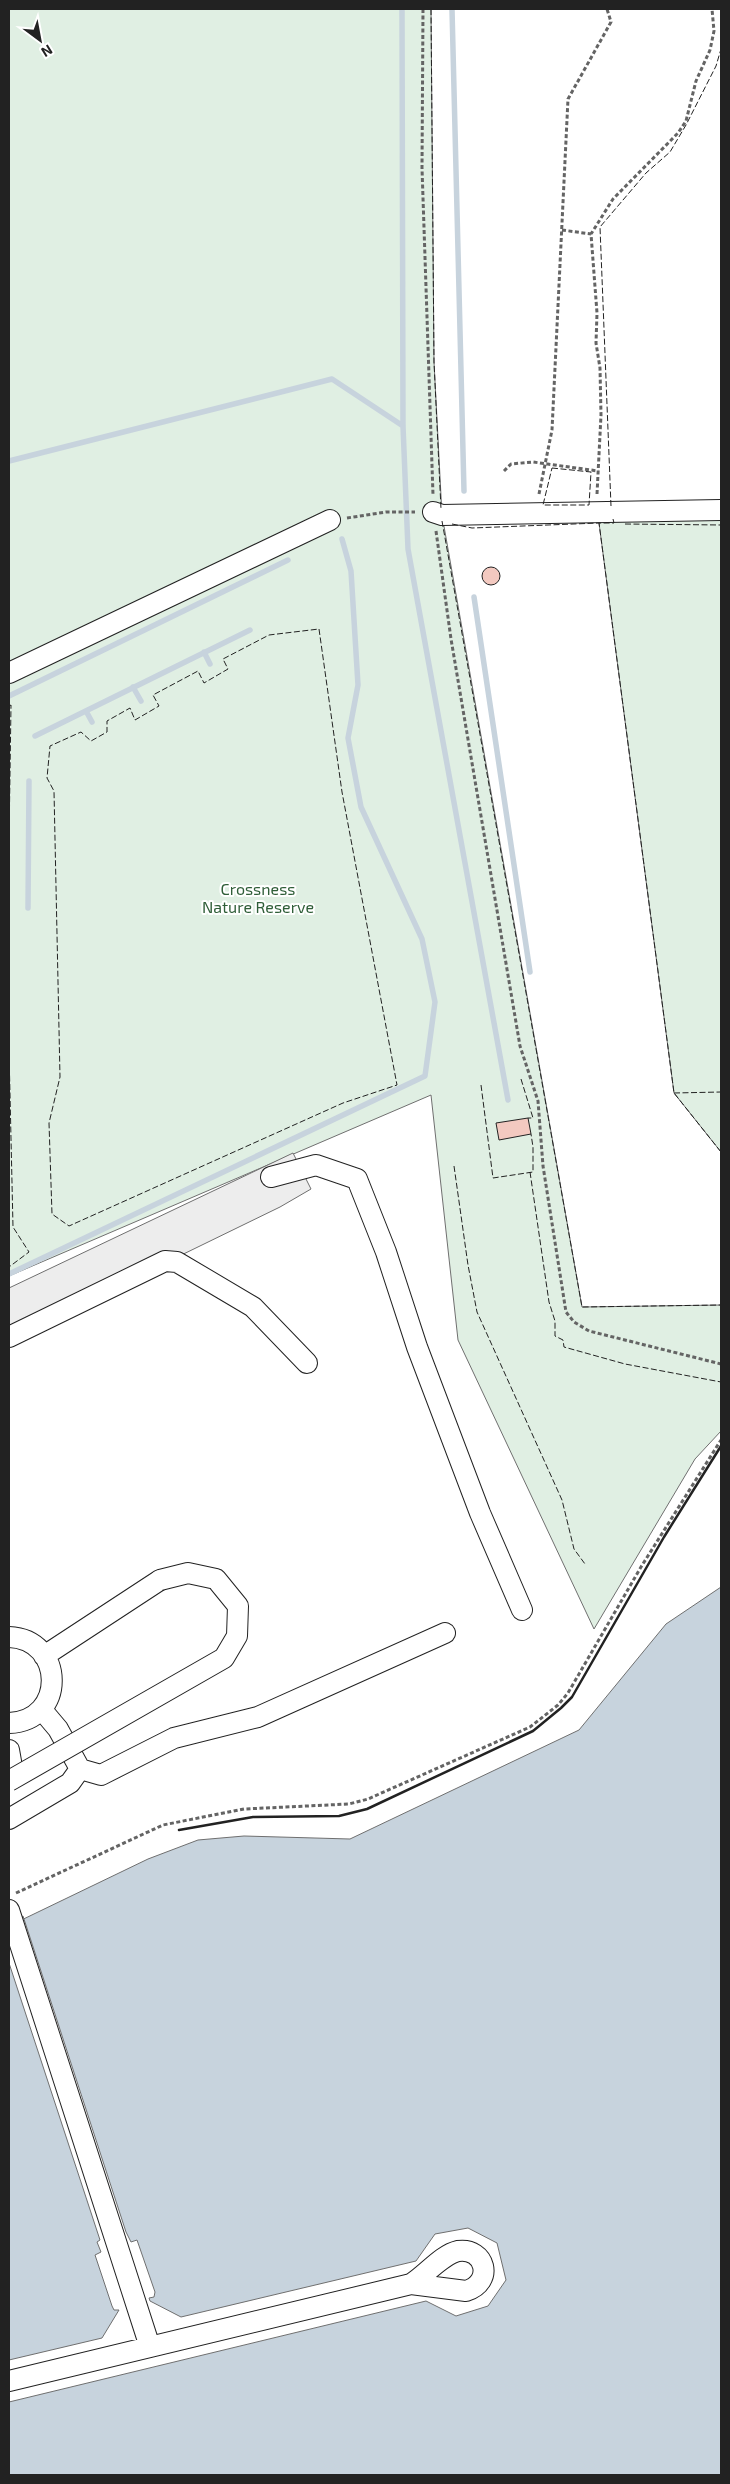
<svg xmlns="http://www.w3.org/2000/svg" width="730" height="2484" viewBox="0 0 730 2484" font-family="'Exo 2',sans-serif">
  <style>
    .green { fill: #e0efe3; stroke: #6f6f6f }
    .parking { fill: #ededed; stroke: #6f6f6f }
    .water { fill: #c7d3dd; stroke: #6f6f6f }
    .pier { fill: #fff; stroke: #6f6f6f }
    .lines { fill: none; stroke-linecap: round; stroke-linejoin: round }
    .stream { stroke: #c7d3dd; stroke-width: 5.5 }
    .building { fill: #f3c9c0; stroke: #222 }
    .minor-casing { stroke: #222; stroke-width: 22 }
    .path { stroke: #646464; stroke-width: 3; stroke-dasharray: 4 2.5; stroke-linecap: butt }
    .minor { stroke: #fff; stroke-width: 20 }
    .minor-bridge-casing { stroke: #222; stroke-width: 22; stroke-linecap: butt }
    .minor-bridge { stroke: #fff; stroke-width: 20 }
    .fence { stroke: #222; stroke-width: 1; stroke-dasharray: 6 2.5; stroke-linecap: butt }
    .wall { stroke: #222; stroke-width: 2.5 }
    .labels { text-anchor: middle; stroke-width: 4; stroke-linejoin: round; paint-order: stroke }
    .park-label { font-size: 16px; fill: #2f5e38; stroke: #fff }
  </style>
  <rect width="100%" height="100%" fill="#fff"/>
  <path class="green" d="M9,9h422l3,353 8,153 140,792 139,-2v126l-26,28 -101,170 -136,-289 -27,-245 -422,181z
    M721,514v638l-47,-59 -75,-570 5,-6z"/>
  <path class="parking" d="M293,1153l18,36 -31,18 -271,132v-51z"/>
  <path class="water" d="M721,1587v888h-712v-549l139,-67 50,-19 46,-4 106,3 229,-109 87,-106z"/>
  <path class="pier" d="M23,1916l103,316 5,10 6,-2 18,52 -1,5 -5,1 1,3 31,16 235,-56 19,-27 33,-6 29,15 9,37 -18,26 -32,10 -30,-15 -417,101v-42l93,-22 17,-28h-5l-2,-4 -17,-51 6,-3 -4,-10 3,-2 -91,-277v-40z"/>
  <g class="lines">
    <path class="stream" d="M402,9l1,417 5,123 100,551
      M452,9l12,482
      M9,461l323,-82 71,47
      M474,597l56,375
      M204,652l6,12
      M133,687l8,14
      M9,696l279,-136
      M86,711l6,11
      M35,736l215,-106
      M28,908l1,-127
      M9,1274l416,-198 10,-74 -13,-63 -61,-132 -13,-69 10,-53 -7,-114 -9,-32"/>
  </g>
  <path class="building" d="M482 576a9 9 0 1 1 18 0a9 9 0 1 1-18 0Z
    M528,1118l3,16 -32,6 -3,-17z"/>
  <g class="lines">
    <defs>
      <path id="minor" d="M433,512l9,3 279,-5
        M9,673l321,-153
        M271,1177l45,-12 41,14 29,73 31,95 63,166 42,97
        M9,1337l156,-76 12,1 76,45 54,56
        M9,1637c56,2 58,84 0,86
        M44,1656l116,-76
        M42,1710l16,19 22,40 21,6 73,-37 84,-21 187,-84
        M9,1750l3,17 -3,2
        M9,1819l61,-36 10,-14
        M9,1910l141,437
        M9,2381l402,-97c15,-9 30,-29 47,-33 27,-4 37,31 8,40l-55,-7"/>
    </defs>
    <use href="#minor" class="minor-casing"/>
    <path class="path" d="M423,9l-1,159 11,327
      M562,230l29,4
      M504,471l7,-7 22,-2 65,9
      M539,494l13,-64 16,-331 43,-77 -4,-13
      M597,494l4,-79 -1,-47 -4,-25 1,-30 -6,-79 22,-35 65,-66 8,-12 10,-40 14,-31 4,-19 -2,-22
      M347,518l39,-6h29
      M436,531l15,108 69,407 18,55 5,65 23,146 8,10 15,9 132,33
      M16,1893l147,-68 81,-16 105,-5 19,-5 162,-72 28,-22 10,-12 73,-126 80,-127"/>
    <use href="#minor" class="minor"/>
    <defs>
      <path id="minor-bridge" d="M9,1781l215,-123 13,-22 1,-30 -22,-27 -28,-6 -28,7"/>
    </defs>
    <use href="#minor-bridge" class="minor-bridge-casing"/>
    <use href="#minor-bridge" class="minor-bridge"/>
    <path class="fence" d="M431,9l3,353 7,147
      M552,468l39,4 -2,33h-46z
      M611,506l-11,-279 46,-54 24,-21 16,-27 30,-59 5,-17
      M613,519l1,4h-15l75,570 47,59
      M442,521l140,786 139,-2
      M452,524l20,4 127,-5
      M625,524l96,1
      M319,629l23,163 55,293 -54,18 -274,123 -17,-12 -3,-91 11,-46 -6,-286 -7,-13 3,-32 31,-14 10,9 16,-9v-11l23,-13 5,12 24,-14 -6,-11 45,-24 6,12 24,-14 -5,-10 46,-24z
      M9,706l2,-1 -2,136
      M9,1050l4,177 16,25 -20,15
      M521,1079l12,39h-5
      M481,1085l12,93 40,-6v-25l-2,-13
      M674,1093l47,-1
      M454,1166l14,99 9,47 85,188 12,49 11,15
      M530,1172l19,130 6,19v15l8,4 1,7 61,17 96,18"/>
    <path class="wall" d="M179,1830l74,-13 86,-1 28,-7 166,-78 28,-23 11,-11 92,-160 57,-91"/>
  </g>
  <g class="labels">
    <g class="park-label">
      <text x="258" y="895">Crossness<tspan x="258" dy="18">Nature Reserve</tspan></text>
    </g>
  </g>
  <rect width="730" height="2484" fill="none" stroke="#222222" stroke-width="20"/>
  <g transform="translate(40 40) rotate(148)" stroke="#ffffff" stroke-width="4" paint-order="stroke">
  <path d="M0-4L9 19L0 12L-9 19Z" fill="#222222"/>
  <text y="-8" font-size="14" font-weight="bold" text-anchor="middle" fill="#222222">N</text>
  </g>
</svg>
